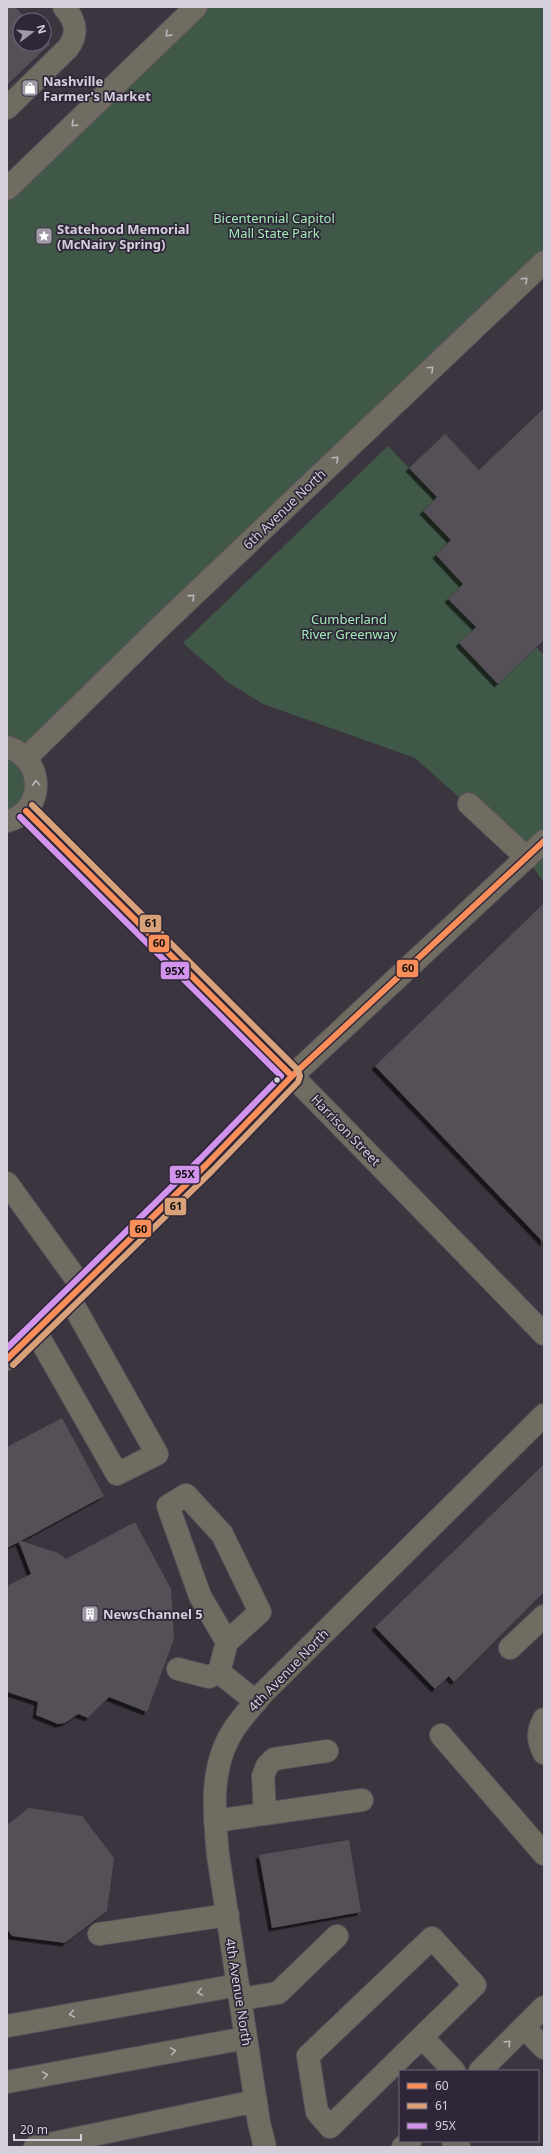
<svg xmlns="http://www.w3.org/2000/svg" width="551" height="2154" viewBox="0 0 551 2154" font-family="'Noto Sans',sans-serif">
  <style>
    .green { fill: #405847 }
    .building { fill: #545058; filter: url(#shadow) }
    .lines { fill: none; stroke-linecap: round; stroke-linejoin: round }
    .minor-casing { stroke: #56525a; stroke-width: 24 }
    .minor { stroke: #716c61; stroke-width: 22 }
    .bus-1-casing { stroke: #2f2739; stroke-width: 9 }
    .bus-2-casing { stroke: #2f2739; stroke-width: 9 }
    .bus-3-casing { stroke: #2f2739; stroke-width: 9 }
    .bus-1 { stroke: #fa8e5a; stroke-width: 6 }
    .bus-2 { stroke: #d9a179; stroke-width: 6 }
    .bus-3 { stroke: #d193ec; stroke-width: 6 }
    .oneway { stroke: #bbb6bc }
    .bus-dot { fill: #d4cfdb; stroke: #2f2739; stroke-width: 1.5 }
    .labels { text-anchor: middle; stroke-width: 3.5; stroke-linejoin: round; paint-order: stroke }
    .poi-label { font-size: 13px; font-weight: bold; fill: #d4cfdb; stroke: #2f2739; text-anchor: start }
    .park-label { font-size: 13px; fill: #a1ebb4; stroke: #2f2739 }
    .street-label { font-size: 13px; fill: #d4cfdb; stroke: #2f2739 }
    .line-badge { stroke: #2f2739; stroke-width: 1.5 }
    .pale-badge-label { font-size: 11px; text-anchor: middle; font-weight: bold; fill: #111 }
  </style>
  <defs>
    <filter id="shadow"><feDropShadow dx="-3.5" dy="3.5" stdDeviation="0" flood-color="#0009"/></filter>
  </defs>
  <rect width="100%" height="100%" fill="#3a353f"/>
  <path class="green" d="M196,7h348v255l-518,496 10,20 -29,43v-632z
    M388,446l49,51 -14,14 28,29 -15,15 27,29 -15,15 27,28 -15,16 76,4 8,8v228l-17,-25 -112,-100 -152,-54 -34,-21 -46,-40z"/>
  <path class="building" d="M7,7h8l12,13h-7v24h24v-7l6,7 -43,41z
    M544,408v232l-46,44 -39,-41 17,-16 -28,-28 15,-15 -27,-29 15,-15 -28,-29 14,-14 -28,-29 36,-34 34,36z
    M544,903v340l-169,-177z
    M62,1418l42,78 -83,45 37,12 8,6 69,-37 36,67 3,50 -27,73 -38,-15 -21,21 -10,-4 -13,9 -7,1 -22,-9 2,-13 -31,-10v-106l24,-12 -12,-32 -12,6v-101z
    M544,1464v128l-90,90 -5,-6 -14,13 -60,-62z
    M29,1808l53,8 32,42 -7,53 -42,32 -53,-7 -5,-7v-104z
    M349,1840l12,72 -89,16 -13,-73z"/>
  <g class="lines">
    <defs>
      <path id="minor" d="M7,108l61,-60c11,-15 8,-27 -4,-41
        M7,189l189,-182
        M7,747c38,11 39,65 0,74
        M26,758l137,-134 381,-362
        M469,804l58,54
        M26,811l287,286 231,237
        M7,1183l75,104
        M36,1332l81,142 40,-20 -87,-155
        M7,1359l199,-194 86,-89 252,-235
        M227,1642l-27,-46 -32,-90 18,-11 36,39 38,78 -33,30 -8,30 37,30
        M510,1648l34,-32
        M178,1669l31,8 10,-5
        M544,1719c-7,13 -6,22 0,34
        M441,1735l103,119
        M265,1813l-2,-37 4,-10 7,-7 53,-8
        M215,1821l147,-21
        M99,1934l129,-19
        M432,1938l43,47 -145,142 -13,-15 -9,-56z
        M241,1999l37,-6 59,-57
        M7,2026l231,-41
        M524,2027l20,21
        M422,2037l32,34
        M480,2071l64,-64
        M7,2082l239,-44
        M453,2141l6,6
        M35,2147l221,-46
        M265,2147l-6,-24 -41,-268c-4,-43 -9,-88 16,-126 8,-12 19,-24 29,-36l281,-278
        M403,2147l7,-6"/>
    </defs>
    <use href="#minor" class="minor-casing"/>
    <use href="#minor" class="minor"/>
    <defs>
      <path id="bus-1" d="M26,811l266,265
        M7,1359l199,-194 86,-89 252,-235"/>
      <path id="bus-2" d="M13,1365l199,-194 86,-89 2,-6 -2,-6 -266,-265"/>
      <path id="bus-3" d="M7,1348l193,-189 81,-83 -261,-259"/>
    </defs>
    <use href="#bus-1" class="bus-1-casing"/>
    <use href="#bus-2" class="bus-2-casing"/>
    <use href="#bus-3" class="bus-3-casing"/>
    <use href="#bus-1" class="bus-1"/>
    <use href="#bus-2" class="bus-2"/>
    <use href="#bus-3" class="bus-3"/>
  </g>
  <defs><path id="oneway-chevron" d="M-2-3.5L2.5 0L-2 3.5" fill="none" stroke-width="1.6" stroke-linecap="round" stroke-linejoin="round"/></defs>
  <g class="oneway">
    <use href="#oneway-chevron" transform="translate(168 34) rotate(136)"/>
    <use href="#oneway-chevron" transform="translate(74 124) rotate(136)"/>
    <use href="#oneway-chevron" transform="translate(525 280) rotate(-43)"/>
    <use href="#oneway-chevron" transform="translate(431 369) rotate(-43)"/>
    <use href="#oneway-chevron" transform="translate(336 459) rotate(-43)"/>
    <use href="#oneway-chevron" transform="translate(192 597) rotate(-44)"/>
    <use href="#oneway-chevron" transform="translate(36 783) rotate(-94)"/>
    <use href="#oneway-chevron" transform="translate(200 1992) rotate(170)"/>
    <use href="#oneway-chevron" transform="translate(72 2014) rotate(170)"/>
    <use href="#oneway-chevron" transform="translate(508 2043) rotate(-46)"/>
    <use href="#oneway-chevron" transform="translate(173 2051) rotate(-10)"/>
    <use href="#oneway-chevron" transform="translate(45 2075) rotate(-10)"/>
  </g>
  <defs>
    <symbol id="shop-square" viewBox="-11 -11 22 22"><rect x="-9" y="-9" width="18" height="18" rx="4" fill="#9e99a4" stroke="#2f2739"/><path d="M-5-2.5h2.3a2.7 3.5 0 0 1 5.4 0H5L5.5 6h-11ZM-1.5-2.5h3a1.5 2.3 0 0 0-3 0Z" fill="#fff"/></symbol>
    <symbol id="sight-square" viewBox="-11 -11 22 22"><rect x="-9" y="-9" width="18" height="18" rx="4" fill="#9e99a4" stroke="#2f2739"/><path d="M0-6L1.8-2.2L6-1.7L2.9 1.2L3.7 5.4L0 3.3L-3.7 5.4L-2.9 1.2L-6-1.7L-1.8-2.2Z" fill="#fff"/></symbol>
    <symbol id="building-square" viewBox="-11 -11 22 22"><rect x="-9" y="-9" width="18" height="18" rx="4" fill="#9e99a4" stroke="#2f2739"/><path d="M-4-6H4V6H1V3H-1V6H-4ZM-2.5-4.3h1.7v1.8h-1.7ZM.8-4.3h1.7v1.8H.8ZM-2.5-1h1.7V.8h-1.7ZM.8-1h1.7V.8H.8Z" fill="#fff"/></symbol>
  </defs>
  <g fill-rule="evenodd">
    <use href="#shop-square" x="20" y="78" width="20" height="20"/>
    <use href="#sight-square" x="34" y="226" width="20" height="20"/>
    <use href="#building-square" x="80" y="1604" width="20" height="20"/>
  </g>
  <circle class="bus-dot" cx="277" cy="1080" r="3.5"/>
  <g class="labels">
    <g class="poi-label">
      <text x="43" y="86">Nashville<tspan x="43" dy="15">Farmer's Market</tspan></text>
      <text x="57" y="234">Statehood Memorial<tspan x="57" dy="15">(McNairy Spring)</tspan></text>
      <text x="103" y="1619">NewsChannel 5</text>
    </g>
    <g class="park-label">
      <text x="274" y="223">Bicentennial Capitol<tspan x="274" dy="15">Mall State Park</tspan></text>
      <text x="349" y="624">Cumberland<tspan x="349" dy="15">River Greenway</tspan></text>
    </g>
    <g class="street-label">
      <text transform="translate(284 509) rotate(-44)" y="5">6th Avenue North</text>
      <text transform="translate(346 1130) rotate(46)" y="5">Harrison Street</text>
      <text transform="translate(288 1670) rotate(-46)" y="5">4th Avenue North</text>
      <text transform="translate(239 1992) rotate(81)" y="5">4th Avenue North</text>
    </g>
  </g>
  <g class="line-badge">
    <rect x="139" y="914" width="23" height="19" rx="4" fill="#d9a179"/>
    <rect x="148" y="934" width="22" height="19" rx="4" fill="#fa8e5a"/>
    <rect x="396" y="959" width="23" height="19" rx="4" fill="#fa8e5a"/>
    <rect x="160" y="961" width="30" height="19" rx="4" fill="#d193ec"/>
    <rect x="169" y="1165" width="31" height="19" rx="4" fill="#d193ec"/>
    <rect x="164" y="1197" width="23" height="19" rx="4" fill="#d9a179"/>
    <rect x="129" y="1219" width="23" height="19" rx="4" fill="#fa8e5a"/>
  </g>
  <g class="pale-badge-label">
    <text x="151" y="927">61</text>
    <text x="159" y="947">60</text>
    <text x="408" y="972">60</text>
    <text x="175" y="975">95X</text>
    <text x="185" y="1178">95X</text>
    <text x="176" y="1210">61</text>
    <text x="141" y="1233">60</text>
  </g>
  <rect width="551" height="2154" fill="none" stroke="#d4cfdb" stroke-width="16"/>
  <rect x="399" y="2070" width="140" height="72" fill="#2f2739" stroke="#716a7a"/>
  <rect x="407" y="2083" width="20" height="6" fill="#fa8e5a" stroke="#716a7a"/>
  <text x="435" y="2090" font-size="12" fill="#d4cfdb">60</text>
  <rect x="407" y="2103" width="20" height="6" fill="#d9a179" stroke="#716a7a"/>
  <text x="435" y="2110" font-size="12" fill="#d4cfdb">61</text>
  <rect x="407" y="2123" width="20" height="6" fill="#d193ec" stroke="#716a7a"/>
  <text x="435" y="2130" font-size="12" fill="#d4cfdb">95X</text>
  <g transform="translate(32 32) rotate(74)"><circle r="19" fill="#2f2739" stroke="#716a7a"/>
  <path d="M0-3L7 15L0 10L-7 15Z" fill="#9e99a4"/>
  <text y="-6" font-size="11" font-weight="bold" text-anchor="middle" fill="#d4cfdb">N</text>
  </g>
  <path d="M14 2134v6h67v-6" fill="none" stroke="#d4cfdb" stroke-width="2"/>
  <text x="20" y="2134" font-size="12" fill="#d4cfdb" stroke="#2f2739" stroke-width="3" paint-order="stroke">20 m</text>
</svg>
